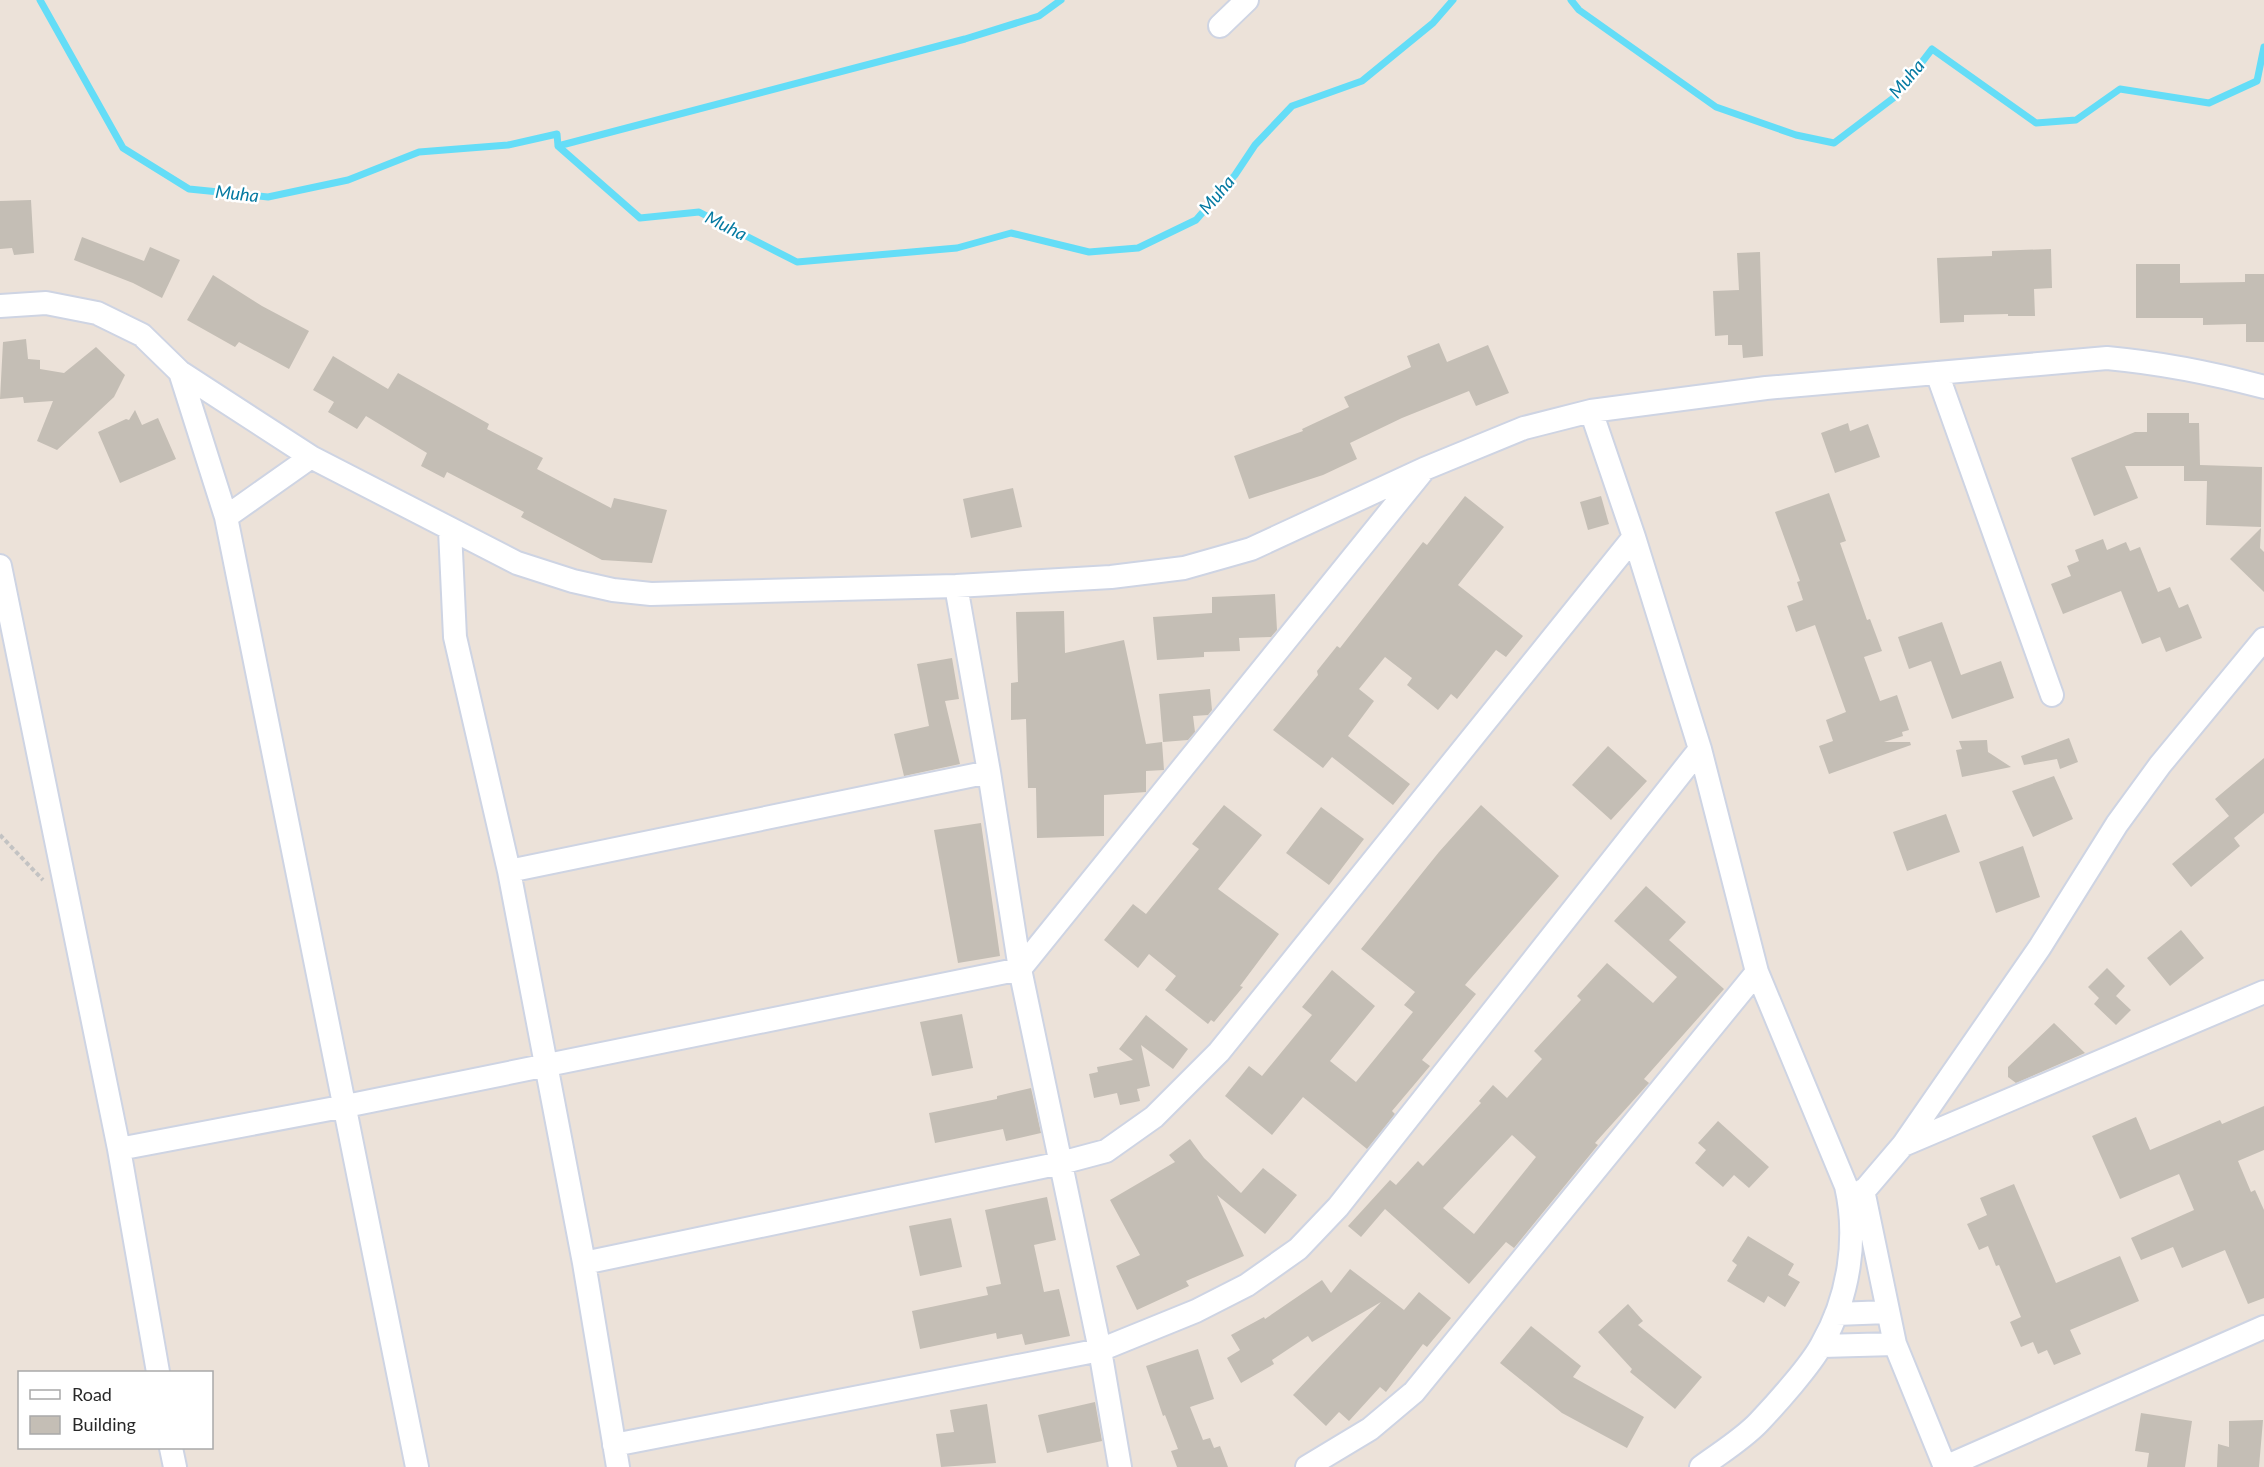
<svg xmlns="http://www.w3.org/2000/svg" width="2264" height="1467" viewBox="0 0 2264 1467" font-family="Lato,sans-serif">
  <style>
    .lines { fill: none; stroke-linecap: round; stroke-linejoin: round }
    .stream { stroke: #64ddf7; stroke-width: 7 }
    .building { fill: #c4beb5; fill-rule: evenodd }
    .minor-casing { stroke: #ced4e3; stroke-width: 26 }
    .path { stroke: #c3c3c3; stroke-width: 4; stroke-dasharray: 4.5 3; stroke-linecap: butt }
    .minor { stroke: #fff; stroke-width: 22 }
    .labels { text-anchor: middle; stroke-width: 5; stroke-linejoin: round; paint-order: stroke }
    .water-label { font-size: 18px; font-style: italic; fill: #0479a1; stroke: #fff }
  </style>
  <rect width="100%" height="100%" fill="#ece2d9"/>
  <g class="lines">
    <path class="stream" d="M40,0l83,148 66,41 79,8 80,-17 71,-28 89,-7 49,-11 1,12 82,72 59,-6 98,50 160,-14 54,-15 78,19 49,-4 58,-28 39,-45 20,-30 37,-39 70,-25 71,-58 20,-23
      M1571,0l8,10 137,97 80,28 38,8 62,-47 36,-47 104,74 40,-3 44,-31 89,14 48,-22 7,-34
      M558,146l407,-107 74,-23 22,-16"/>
  </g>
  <path class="building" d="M31,200l3,53 -20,2 -2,-7 -12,1v-48z
    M82,237l62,24 6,-14 30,13 -18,38 -29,-15 -59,-23z
    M2051,249l1,39 -18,1 1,27h-27v-2l-44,1v7l-24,1 -3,-65 55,-2v-5z
    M1760,252l3,104 -20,2 -1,-13h-14v-10l-13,1 -2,-45 26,-1 -2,-37z
    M2136,264h44v19l65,-1v-8h19v68h-18v-18l-43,1v-7h-67z
    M213,275l49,31 47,25 -20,38 -50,-27 -4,5 -48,-27z
    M26,339l2,20 12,1v9l24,4 32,-26 29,28 -11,22 -57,53 -20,-9 16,-40 -29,2 -1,-6 -23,2 3,-57z
    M1439,343l8,19 41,-17 21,48 -33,13 -7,-15 -67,27 -52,25 7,16 -34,16 -74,24 -15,-43 69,-25 -1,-2 47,-22 -5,-10 67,-30 -4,-11z
    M333,356l55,33 10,-16 91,51 -2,5 56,29 -6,11 74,39 3,-10 53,12 -15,53 -50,-3 -81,-43 3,-5 -77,-40 -3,6 -23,-12 6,-13 -61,-37 -9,13 -29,-17 6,-10 -21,-12z
    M135,410l7,15 16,-7 18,41 -56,24 -22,-51 28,-13 3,1z
    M2147,413h42v10h10l1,42 62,2 -1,60 -55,-2 1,-44h-23v-15h-59l13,32 -44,18 -23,-58 64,-26h12z
    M1848,423l2,8 18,-7 12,33 -45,16 -14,-40z
    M1013,488l9,39 -51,11 -8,-39z
    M1829,493l17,48 -6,2 27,77 3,-1 12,32 -18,6 16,44 17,-6 12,35 -7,2 1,4 -19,6h26l1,3 -82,29 -10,-28 14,-5 -7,-21 20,-8 -31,-87 -19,7 -9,-26 16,-6 -6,-18 3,-1 -25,-69z
    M1465,496l39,31 -46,58 65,51 -17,21 -10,-7 -39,49 -6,-5 -13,16 -31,-25 5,-7 -27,-21 -26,32 15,12 -26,35 62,48 -17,21 -61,-48 -9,11 -50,-38 45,-55 -1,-4 20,-25 3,2 83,-106 4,3z
    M1601,496l8,28 -21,6 -8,-28z
    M2261,528l-1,20 4,4v40l-34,-33z
    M2103,539l4,11 19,-8 4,9 10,-4 18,45 12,-5 9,21 9,-4 14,34 -36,14 -6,-15 -18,7 -21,-53 -58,23 -12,-30 20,-8 -4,-10 12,-5 -4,-11z
    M1275,594l2,36 -6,7 -32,1 1,13 -36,1v5l-47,3 -4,-43 59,-4v-16z
    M1064,611l1,42 59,-13 22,104 16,-2 2,28 -18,1v21l-42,3v41l-67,2 -1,-50h-8l-2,-69 -15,1v-37l7,-1 -2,-70z
    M1942,622l19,53 40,-14 13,37 -62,21 -21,-58 -22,8 -11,-32z
    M952,658l7,41 -14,2 15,63 -56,12 -10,-42 35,-8 -12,-62z
    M1210,689l2,21 -4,5 -15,1 2,16 -7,8 -25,2 -4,-48z
    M2069,738l9,24 -18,7 -3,-10 -33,6 -3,-9z
    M1987,740l1,12 23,15 -49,10 -6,-27 6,-1 -3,-8z
    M1608,746l39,35 -36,39 -39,-35z
    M2264,758v55l-30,25 6,8 -49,41 -19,-23 57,-48 -14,-17z
    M2054,776l19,43 -40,18 -21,-46z
    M1224,805l38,30 -44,54 61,45 -39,52 3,1 -29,35 -3,-2 -3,4 -43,-34 11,-14 -27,-22 -11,14 -34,-28 29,-36 13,10 53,-65 -7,-5z
    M1481,805l78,71 -94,109 11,9 -54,66 8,6 -38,45 3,3 -28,35 -64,-52 -31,38 -47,-39 24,-30 13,10 50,-61 -10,-8 30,-37 43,36 -45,55 26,21 57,-70 -9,-7 11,-13 -54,-43 78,-97z
    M1321,807l43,32 -35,46 -43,-32z
    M1946,814l14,38 -53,19 -14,-39z
    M981,823l19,133 -42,7 -24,-133z
    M2023,846l17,51 -44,16 -17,-51z
    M1646,886l40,36 -17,18 55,49 -80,90 5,4 -54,60 3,2 -84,103 -8,-6 -37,42 -84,-75 -24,28 -13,-11 42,-46 6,5 22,-24 5,5 58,-63 -2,-2 14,-16 14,13 35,-39 -8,-8 47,-51 -4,-4 30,-33 46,40 24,-26 -63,-56zM1512,1135l24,22 -62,77 -31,-26z
    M2181,930l23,28 -34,28 -23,-28z
    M2107,968l18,18 -9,10 15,14 -15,15 -22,-21 5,-6 -11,-11z
    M962,1014l11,54 -41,8 -12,-54z
    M1146,1015l42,34 -15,20 -32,-24 9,41 -13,3 3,12 -20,4 -3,-12 -23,5 -5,-24 9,-2 -1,-5 36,-7 -14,-11z
    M2054,1023l31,30 -69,30 -8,-6v-10z
    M1031,1088l10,45 -35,8 -3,-12 -68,14 -6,-30 68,-14v-3z
    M2264,1106v44l-26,11 13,31 4,-2 9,20v88l-16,6 -23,-54 -43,18 -9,-21 -32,13 -10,-22 63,-28 -15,-36 -59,25 -28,-63 44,-19 14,33 70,-30 2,4z
    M1718,1121l51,46 -20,21 -15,-13 -11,12 -28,-24 11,-13 -8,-7z
    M1190,1139l14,19 37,35 22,-25 34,27 -32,39 -48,-39 27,61 -58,25 3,5 -52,24 -21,-44 24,-11 -30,-55 65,-38 -6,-7z
    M2014,1184l42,99 64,-27 19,45 -69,29 11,24 -27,11 -7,-15 -9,4 -5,-12 -12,5 -11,-25 11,-5 -22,-52 -3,1 -8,-20 -9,4 -12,-26 20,-9 -7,-17z
    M1047,1197l9,43 -22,5 10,47 15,-3 11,47 -45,9 -3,-11 -25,5 -1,-6 -76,16 -8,-38 76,-16 -2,-8 15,-3 -16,-74z
    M951,1218l11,49 -42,9 -11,-50z
    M1748,1236l46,28 -6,11 12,7 -15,25 -17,-11 -4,7 -37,-22 10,-16 -5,-4z
    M1350,1269l54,41 15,-18 32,26 -24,29 -4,-3 -37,48 -6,-5 -31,34 -10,-9 -13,14 -33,-31 88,-93 -69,40 -4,-6 -36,24 2,4 -33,19 -14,-25 13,-8 -9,-15 33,-18 1,2 57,-39 9,13z
    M1628,1304l15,17 -5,4 64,52 -27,32 -45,-37 2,-3 -34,-37z
    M1531,1326l50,40 -8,11 71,40 -17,31 -65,-35 -62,-50z
    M1198,1349l16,50 -24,8 13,33 7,-2 4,10 6,-2 8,21h-51l-6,-16 7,-2 -13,-34 -2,1 -17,-50z
    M1095,1402l7,39 -55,12 -9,-38z
    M987,1404l9,59 -55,4 -5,-33 18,-2 -4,-22z
    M2141,1413l51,8 -7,46h-38l2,-14 -14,-2z
    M2263,1420l-4,47h-42l1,-23 11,3v-26z"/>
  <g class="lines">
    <defs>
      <path id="minor" d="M1220,26l27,-26
        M0,306l46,-3 51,10 45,22 38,37 46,145 191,950
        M180,372l131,85 206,106 56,18 40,9 38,4 305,-8 155,-9 73,-9 67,-19 173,-80 100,-41 67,-17 175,-23 341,-30c54,5 105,15 157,29
        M1937,373l115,322
        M1591,411l43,126 66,212 57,223 89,214c12,52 3,111 -24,158 -11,21 -46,60 -63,78 -16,17 -39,31 -58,45
        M226,517l85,-60
        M450,530l5,107 54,234 75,392 34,204
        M0,566l119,583 39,223
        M956,586l33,186 31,197 80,381 20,117
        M509,871l480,-99
        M1903,1145l361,-153
        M119,1149l227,-43 674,-137 402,-497
        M1863,1190l32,154 50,123
        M1851,1206l52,-61 137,-198 77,-123 43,-59 104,-126
        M584,1263l477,-100 45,-12 48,-34 65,-65 415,-515
        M1836,1314l52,-2
        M1822,1346l73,-2
        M614,1445l486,-95 96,-39 51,-26 51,-36 40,-42 362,-458
        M171,1448l4,19
        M1307,1467l63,-38 44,-37 343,-420
        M1945,1467l319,-140"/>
    </defs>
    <use href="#minor" class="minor-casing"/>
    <path class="path" d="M0,835l43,45"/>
    <use href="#minor" class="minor"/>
  </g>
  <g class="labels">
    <g class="water-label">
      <text transform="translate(1907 79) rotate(-50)" y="6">Muha</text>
      <text transform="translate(237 194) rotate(6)" y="6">Muha</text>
      <text transform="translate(1217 195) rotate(-50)" y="6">Muha</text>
      <text transform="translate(726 226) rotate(27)" y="6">Muha</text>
    </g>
  </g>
  <rect x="18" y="1371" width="195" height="78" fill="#ffffff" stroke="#a9a9a9" stroke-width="1.5"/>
  <rect x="30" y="1390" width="30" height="9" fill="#ffffff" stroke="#a9a9a9" stroke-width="1.5"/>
  <text x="72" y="1401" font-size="18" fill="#292929">Road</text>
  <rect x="30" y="1416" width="30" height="18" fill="#c4beb5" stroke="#a9a9a9" stroke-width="1.5"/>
  <text x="72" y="1431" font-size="18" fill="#292929">Building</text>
</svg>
